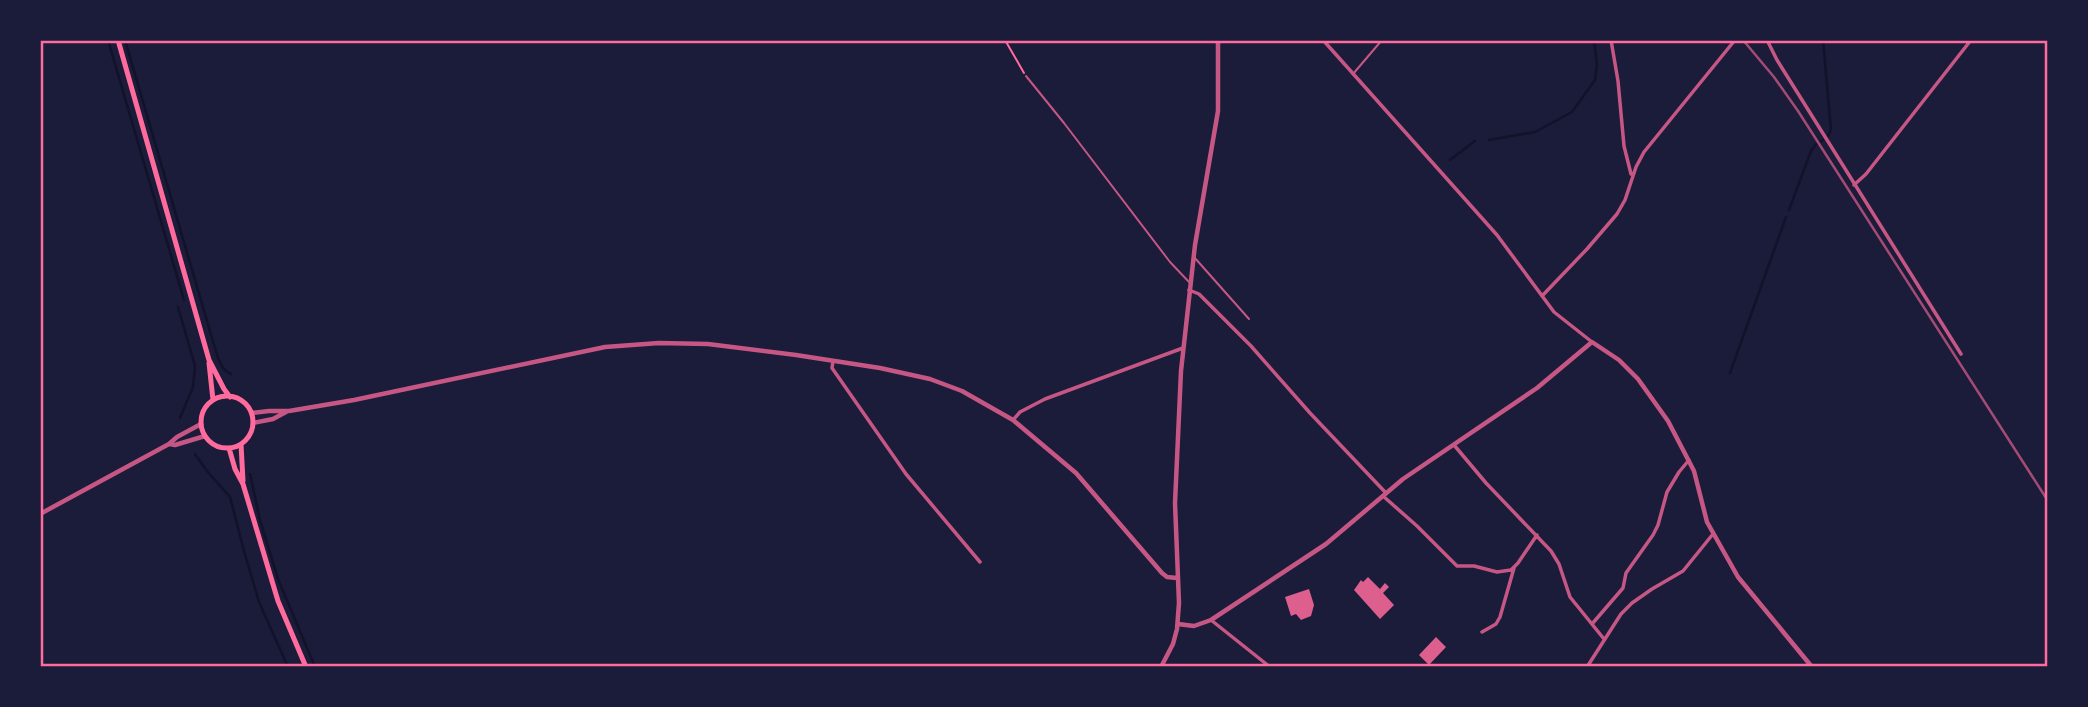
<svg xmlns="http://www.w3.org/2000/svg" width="2088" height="707" viewBox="0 0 2088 707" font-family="Figtree,sans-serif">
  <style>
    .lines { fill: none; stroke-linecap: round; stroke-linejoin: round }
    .stream { stroke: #12122b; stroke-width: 2.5 }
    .building { fill: #dd5f8e }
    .path { stroke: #ff6b9d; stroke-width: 2 }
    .service { stroke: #c65784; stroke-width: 2 }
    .minor { stroke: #c65784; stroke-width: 3.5 }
    .tertiary { stroke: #c65784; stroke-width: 4.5 }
    .secondary { stroke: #ff6b9d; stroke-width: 5 }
    .rail { stroke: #a44b75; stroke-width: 2.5 }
    .neatline { fill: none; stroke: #ff6b9d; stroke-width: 2.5 }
  </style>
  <rect width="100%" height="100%" fill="#1b1b3a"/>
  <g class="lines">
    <path class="stream" d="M108,40l76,260
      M125,40l89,305c4,11 5,24 17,29
      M1823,40l8,90 -3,6
      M1489,140l46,-8 37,-20 23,-32 2,-15 -3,-25
      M1821,141l2,-1
      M1450,160l25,-19
      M1789,210l22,-59 5,-7
      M178,307l17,59 -2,21 -13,31
      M1730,373l56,-156
      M195,454l12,17 23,26 14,54 15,51 29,65
      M250,474l10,46 18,59 37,88"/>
  </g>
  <path class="building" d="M1368,577l12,12 5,-6 4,4 -6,6 11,12 -14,14 -26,-29 7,-10 2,2z
    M1309,589l5,16 -3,11 -10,4 -5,-6 -5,2 -6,-19z
    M1436,637l10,10 -17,18 -10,-10z"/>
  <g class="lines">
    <path class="path" d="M1005,40l19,33"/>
    <path class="service" d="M1353,74l29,-34
      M1026,76l38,47 106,139 19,20
      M1194,257l55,62"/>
    <path class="minor" d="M1323,40l174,195 57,77 38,30
      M1611,40l7,41 6,65 7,28
      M1767,40l10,20 184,294
      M1854,185l12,-11 105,-134
      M1189,290l10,4 52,52 59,67 76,80
      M1542,296l45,-47 30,-35 8,-14 11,-33 8,-15 91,-112
      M833,361l-1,7 74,106 74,88
      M1013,420l7,-8 25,-13 138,-51
      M1454,445l32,38 65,68 8,13 11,33 34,42
      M1383,496l34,30 40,40h17l23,6 14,-2 7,-7 19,-28
      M1211,620l59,47
      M1592,624l31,-36 3,-15 27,-38 5,-10 9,-33 12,-20 10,-12
      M1482,632l14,-8 4,-7 14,-49
      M1587,667l34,-53 11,-11 20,-14 31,-18 30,-37"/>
    <path class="tertiary" d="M251,413l18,-2h20l65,-11 251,-53 54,-4 49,1 88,11 84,13 50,11 32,12 51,29 63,53 86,100 5,4 10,1
      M253,423l20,-4 13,-7
      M170,444l5,1 30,-9
      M40,514l129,-70 8,-7 24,-13
      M1178,624l16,2 17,-6 115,-76 77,-65 134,-91 55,-46 27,18 19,19 30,42 26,50 13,51 31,55 74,90
      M1161,667l12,-23 4,-15 2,-26 -4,-100 6,-132 14,-126 23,-134v-71"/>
    <path class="secondary" d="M118,40l91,320 15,29 6,8
      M209,363l4,37
      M201 422a26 26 0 1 1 52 0a26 26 0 1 1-52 0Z
      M241,444l2,37
      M229,448l6,21 8,15 35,117 28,66"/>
    <path class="rail" d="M1743,40l31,37 24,34 250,390"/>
  </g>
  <rect width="2088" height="707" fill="none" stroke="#1b1b3a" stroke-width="84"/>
  <rect x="42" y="42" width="2004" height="623" class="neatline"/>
</svg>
